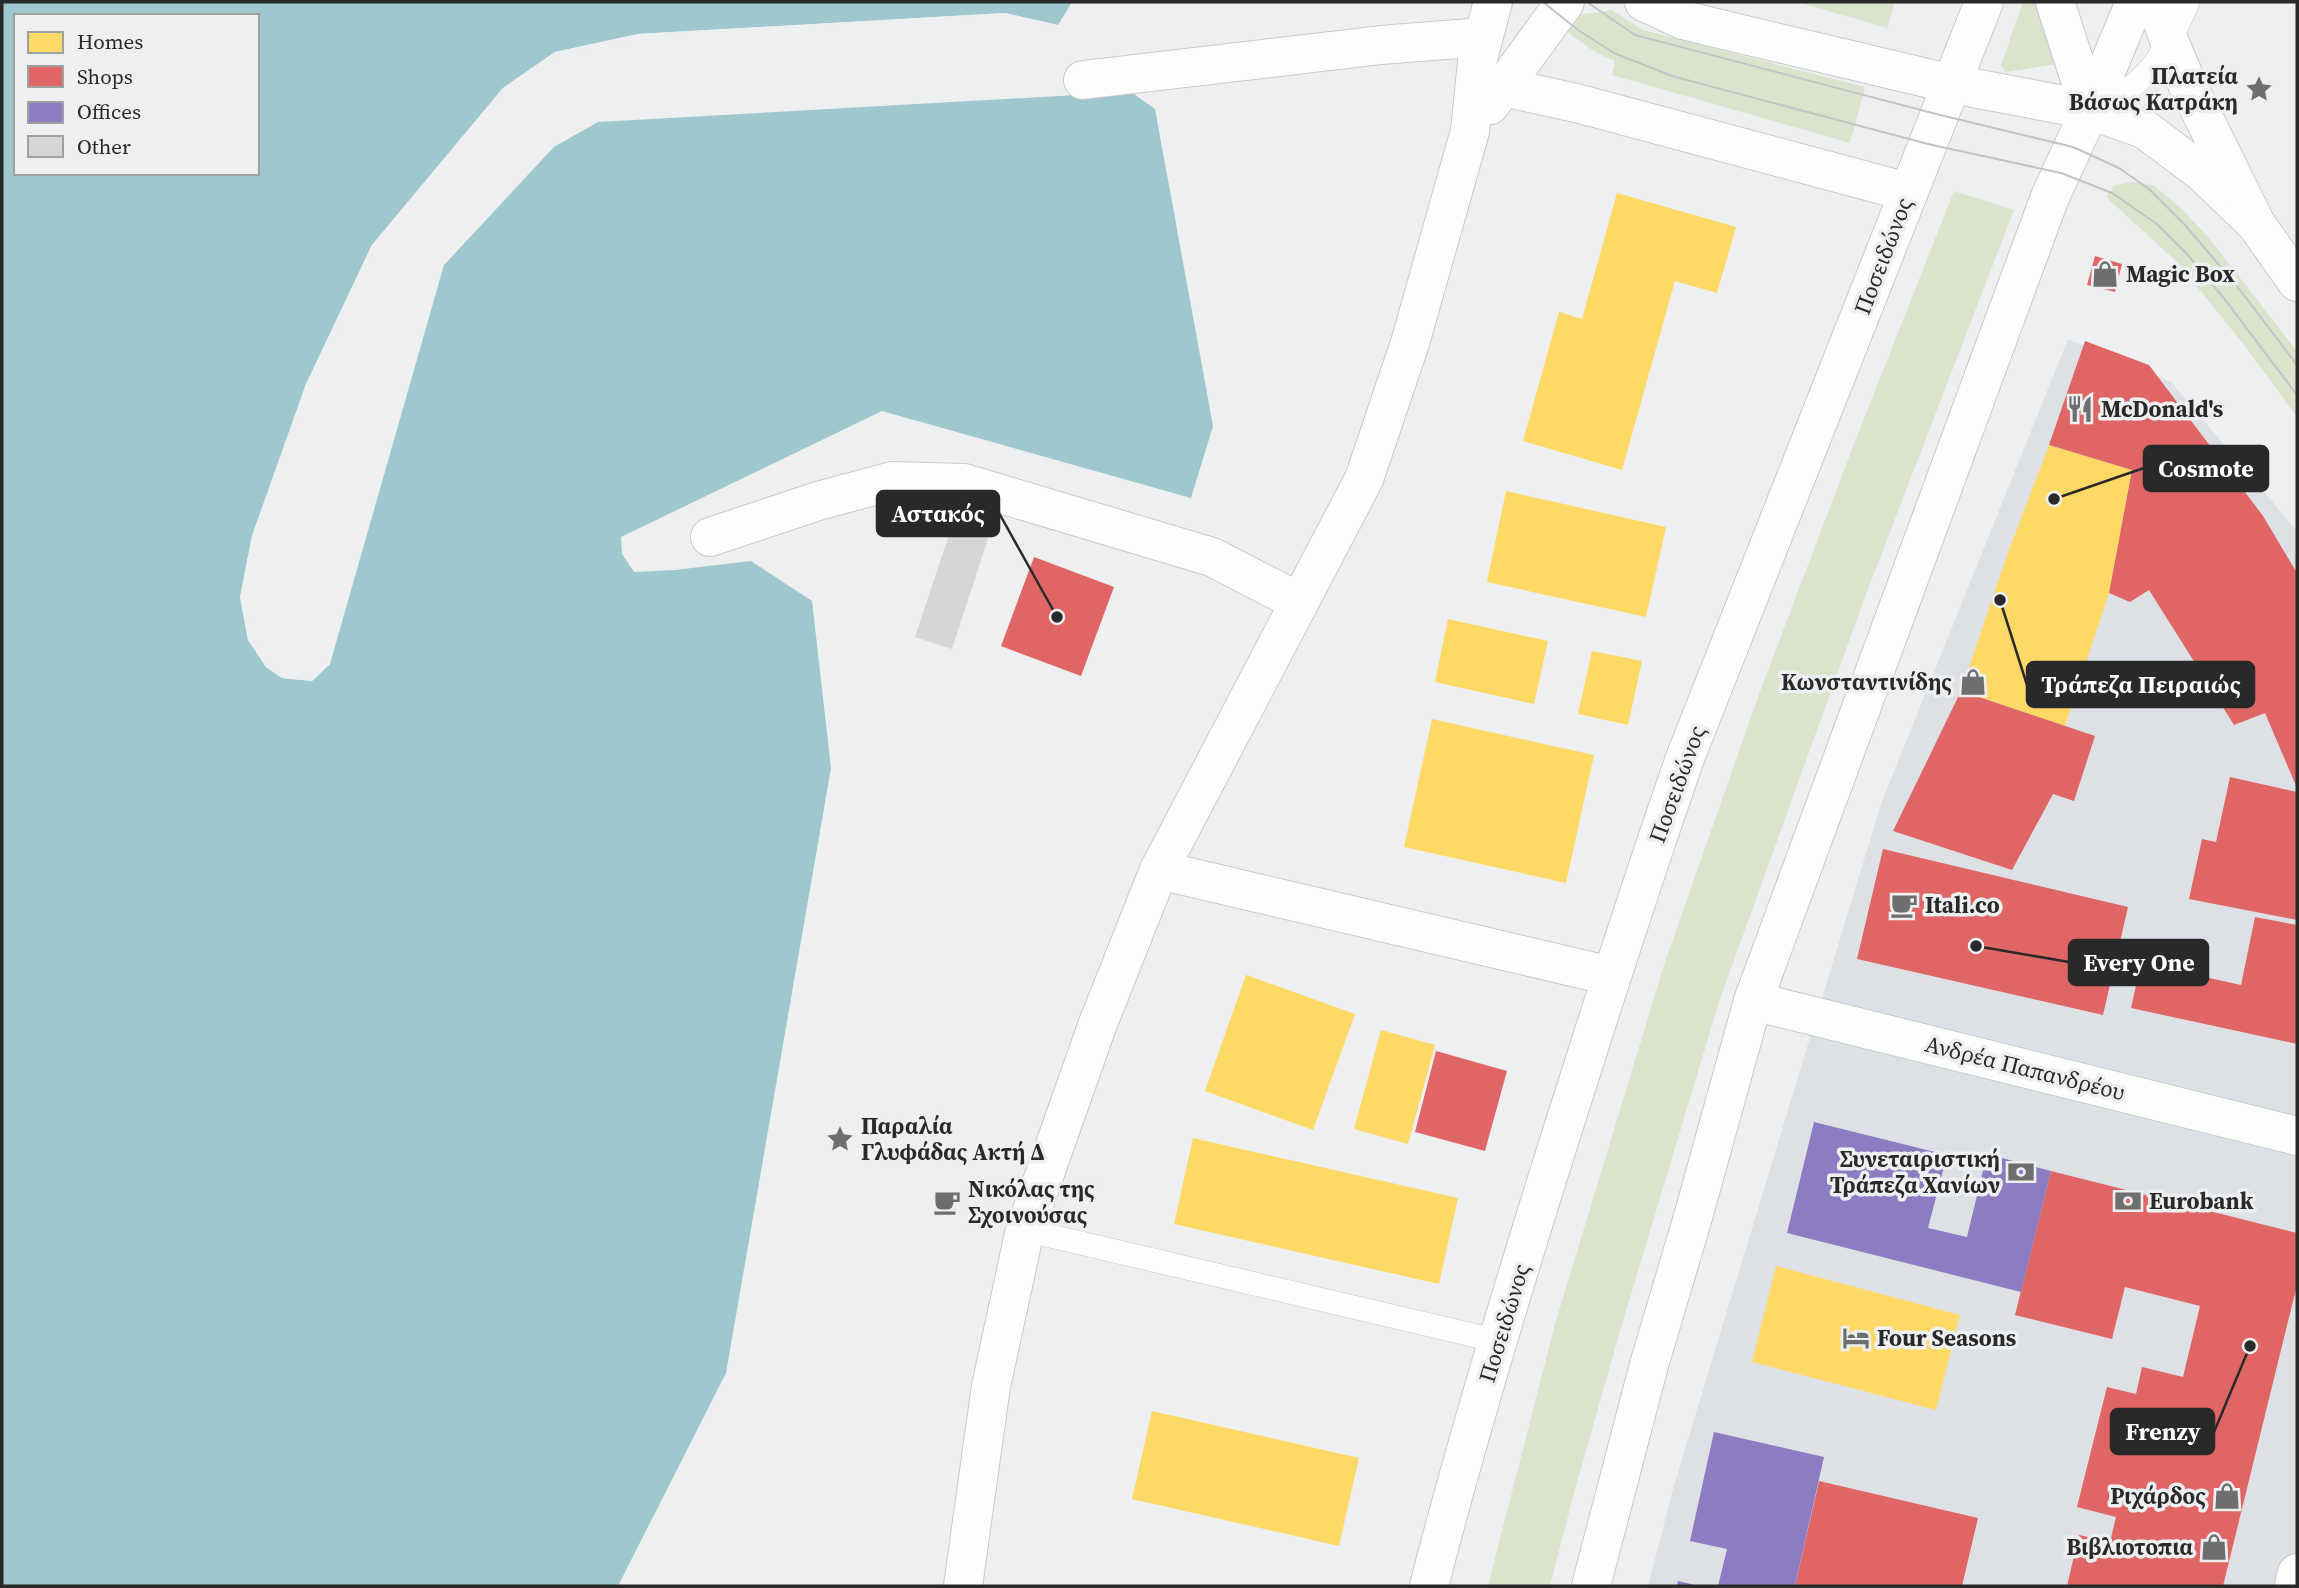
<svg xmlns="http://www.w3.org/2000/svg" width="2299" height="1588" viewBox="0 0 2299 1588" font-family="'Source Serif 4',serif">
  <style>
    .built { fill: #dde1e6 }
    .green { fill: #dae4cd }
    .water { fill: #9ec8ce; fill-rule: evenodd }
    .pier { fill: #eeeff0 }
    .homes { fill: #ffd966 }
    .shops { fill: #e06666 }
    .offices { fill: #8e7cc3 }
    .building { fill: #d6d6d7 }
    .lines { fill: none; stroke-linecap: round; stroke-linejoin: round }
    .lane-casing { stroke: #c9c9ca; stroke-width: 24 }
    .street-casing { stroke: #c9c9ca; stroke-width: 40 }
    .secondary-casing { stroke: #c9c9ca; stroke-width: 40 }
    .highway-casing { stroke: #c9c9ca; stroke-width: 40 }
    .lane { stroke: #fcfdfd; stroke-width: 23 }
    .street { stroke: #fcfdfd; stroke-width: 38 }
    .secondary { stroke: #fcfdfd; stroke-width: 38 }
    .highway { stroke: #fcfdfd; stroke-width: 38 }
    .tram { stroke: #c4c4c5; stroke-width: 2 }
    .labels { text-anchor: middle; stroke-width: 7; stroke-linejoin: round; paint-order: stroke }
    .poi-label { font-size: 23px; font-weight: bold; fill: #29292a; stroke: #edeff1; text-anchor: start }
    .street-label { font-size: 23px; fill: #29292a; stroke: #edeff1 }
    .leader { fill: none; stroke: #29292a; stroke-width: 2.5 }
    .callout-dot { fill: #29292a; stroke: #edeff1; stroke-width: 2.5 }
    .callout { fill: #29292a; stroke: #29292a; stroke-width: 2.5 }
    .callout-label { font-size: 24px; text-anchor: middle; font-weight: bold; fill: #fff }
  </style>
  <rect width="100%" height="100%" fill="#eeeff0"/>
  <path class="built" d="M2068,339l103,43 126,149v1055h-649l27,-104 206,-678z"/>
  <path class="green" d="M1797,2h98l-8,26z
    M2023,2h21l20,61 -58,9 -5,-7z
    M1612,10l31,20 222,57 -15,56 -238,-68 3,-14 -20,-9 -32,-23 14,-14z
    M2130,182l23,3 29,24 27,29 88,113v66l-49,-67 -70,-87 -72,-66 8,-11z
    M1954,191l60,19 -149,387 -146,405 -99,329 -45,158 -25,97h-62l67,-262 109,-359 95,-271 95,-250z"/>
  <path class="water" d="M2,2h1070l-14,23 -53,-12 -367,21 -83,18 -52,36 -131,157 -66,139 -54,152 -12,61 8,43 18,27 16,11 30,3 18,-17 114,-399 110,-118 44,-25 533,-30 24,17 58,317 -22,72 -309,-87 -261,126 1,17 12,18 41,-2 76,-9 61,40 19,167 -105,605 -108,213h-616zM16,16h241v157h-241z"/>
  <path class="pier" d="M1005,13l53,12 -1,3 -52,-12 -367,22 -81,17 -51,36 -131,156 -66,139 -53,151 -12,60 7,41 18,26 14,11 28,2 16,-15 3,2 -18,17 -30,-3 -16,-11 -18,-27 -8,-43 12,-61 54,-152 66,-139 131,-157 52,-36 83,-18z"/>
  <path class="homes" d="M1617,193l119,34 -19,66 -42,-12 -53,189 -99,-29 36,-129 23,7z
    M2049,445l83,25 -23,123 -44,133 -104,-35 45,-133z
    M1506,491l160,36 -20,90 -159,-35z
    M1448,619l100,22 -14,63 -99,-22z
    M1592,651l50,10 -14,64 -50,-11z
    M1432,719l162,36 -28,128 -162,-36z
    M1246,975l109,39 -42,116 -108,-39z
    M1381,1030l54,15 -27,99 -54,-15z
    M1193,1138l265,60 -19,86 -265,-60z
    M1776,1266l184,49 -24,95 -184,-48z
    M1152,1411l207,47 -20,88 -207,-47z"/>
  <path class="shops" d="M2095,256l27,8 -7,28 -28,-7z
    M2085,341l64,24 114,151 34,57v215l-32,-75 -31,12 -85,-135 -19,12 -21,-9 23,-123 -83,-25z
    M1034,557l80,30 -33,89 -80,-30z
    M1961,691l134,45 -21,65 -21,-7 -41,76 -119,-39z
    M2230,777l67,15v128l-108,-21 13,-60 14,3z
    M1883,849l245,58 -25,108 -246,-56z
    M2255,917l42,8v119l-166,-36 10,-45 100,22z
    M1436,1051l71,20 -22,80 -70,-19z
    M2051,1171l246,62v52l-74,301h-156l12,-51 31,7 6,-25 -39,-10 30,-120 29,7 6,-27 41,10 17,-71 -75,-19 -13,52 -97,-24z
    M1819,1481l159,37 -16,68h-167z"/>
  <path class="offices" d="M1814,1122l133,33 -19,73 39,9 20,-83 64,17 -30,121 -234,-59z
    M1714,1432l110,25 -29,129h-77l9,-37 -37,-8z
    M1678,1581l17,4v1h-18z"/>
  <path class="building" d="M957,511l36,12 -41,126 -37,-12z"/>
  <g class="lines">
    <defs>
      <path id="lane" d="M2090,110c13,-7 28,-13 40,-22 29,-22 44,-53 58,-86
        M1025,1230l473,111"/>
      <path id="street" d="M1083,80l298,-35 102,-8
        M710,537l108,-36 74,-20 72,2 248,74 87,45
        M1159,870l452,106
        M2294,1586l3,-13"/>
      <path id="secondary" d="M1644,2l39,18 37,9 232,55 138,26 54,19 59,44 53,51 41,58
        M1504,87l76,17 328,88
        M1490,105l75,-103
        M1753,1001l544,135
        M963,1586l28,-200 34,-156 72,-204 62,-156 205,-391 46,-136 60,-212 7,-69 16,-60"/>
      <path id="highway" d="M2055,2l35,108
        M2156,2l14,41 18,43 68,138
        M1429,1586c39,-152 85,-302 132,-451 41,-128 81,-256 126,-382l297,-751
        M1591,1586l58,-221 44,-148 60,-216 297,-804 40,-87 45,-108"/>
    </defs>
    <use href="#lane" class="lane-casing"/>
    <use href="#street" class="street-casing"/>
    <use href="#secondary" class="secondary-casing"/>
    <use href="#highway" class="highway-casing"/>
    <use href="#lane" class="lane"/>
    <use href="#street" class="street"/>
    <use href="#secondary" class="secondary"/>
    <use href="#highway" class="highway"/>
    <path class="tram" d="M1543,2l35,28 36,23 58,23 256,68 133,29 51,20 45,31 30,30 36,43 74,98
      M1587,2l48,33 305,80 133,32 46,21 30,21 36,36 52,61 60,79"/>
  </g>
  <defs>
    <symbol id="sight-bare" viewBox="-9 -9 18 18"><path d="M0-6L1.8-2.2L6-1.7L2.9 1.2L3.7 5.4L0 3.3L-3.7 5.4L-2.9 1.2L-6-1.7L-1.8-2.2Z" fill="#6e6e6f" stroke="#edeff1" stroke-width="2.5" paint-order="stroke"/></symbol>
    <symbol id="shop-bare" viewBox="-9 -9 18 18"><path d="M-5-2.5h2.3a2.7 3.5 0 0 1 5.4 0H5L5.5 6h-11ZM-1.5-2.5h3a1.5 2.3 0 0 0-3 0Z" fill="#6e6e6f" stroke="#edeff1" stroke-width="2.5" paint-order="stroke"/></symbol>
    <symbol id="restaurant-bare" viewBox="-9 -9 18 18"><path d="M-5-6h1v4h1v-4h1v4h1v-4h1v5L-1.5 .5V6h-2V.5L-5-1ZM5-6V6H3V1.5H1.5Q1.5-4 5-6Z" fill="#6e6e6f" stroke="#edeff1" stroke-width="2.5" paint-order="stroke"/></symbol>
    <symbol id="cafe-bare" viewBox="-9 -9 18 18"><path d="M-5.5-4.5H6V0H3Q3 3.5 0 3.5H-2.5Q-5.5 3.5-5.5 0ZM3-3.2v2h1.7v-2ZM-6 4.5H4V6H-6Z" fill="#6e6e6f" stroke="#edeff1" stroke-width="2.5" paint-order="stroke"/></symbol>
    <symbol id="bank-bare" viewBox="-9 -9 18 18"><path d="M-6-4H6V4H-6ZM0-2.3a2.3 2.3 0 1 0 0 4.6a2.3 2.3 0 1 0 0-4.6Z" fill="#6e6e6f" stroke="#edeff1" stroke-width="2.5" paint-order="stroke"/></symbol>
    <symbol id="hotel-bare" viewBox="-9 -9 18 18"><path d="M-6-4.5h1.5V1H6V5H4.5V3h-9V5H-6ZM-4 0a1.8 1.8 0 1 1 3.6 0ZM.5 0V-2.5h3Q6-2.5 6 0Z" fill="#6e6e6f" stroke="#edeff1" stroke-width="2.5" paint-order="stroke"/></symbol>
  </defs>
  <g fill-rule="evenodd">
    <use href="#sight-bare" x="2240" y="70" width="38" height="38"/>
    <use href="#shop-bare" x="2086" y="255" width="38" height="38"/>
    <use href="#restaurant-bare" x="2061" y="390" width="38" height="38"/>
    <use href="#shop-bare" x="1954" y="663" width="38" height="38"/>
    <use href="#cafe-bare" x="1885" y="886" width="38" height="38"/>
    <use href="#sight-bare" x="821" y="1120" width="38" height="38"/>
    <use href="#bank-bare" x="2002" y="1153" width="38" height="38"/>
    <use href="#bank-bare" x="2109" y="1182" width="38" height="38"/>
    <use href="#cafe-bare" x="928" y="1183" width="38" height="38"/>
    <use href="#hotel-bare" x="1837" y="1319" width="38" height="38"/>
    <use href="#shop-bare" x="2208" y="1477" width="38" height="38"/>
    <use href="#shop-bare" x="2195" y="1528" width="38" height="38"/>
  </g>
  <g class="labels">
    <g class="poi-label">
      <text x="2238" y="84" text-anchor="end">Πλατεία<tspan x="2238" dy="26">Βάσως Κατράκη</tspan></text>
      <text x="2126" y="282">Magic Box</text>
      <text x="2101" y="417">McDonald's</text>
      <text x="1952" y="690" text-anchor="end">Κωνσταντινίδης</text>
      <text x="1925" y="913">Itali.co</text>
      <text x="861" y="1134">Παραλία<tspan x="861" dy="26">Γλυφάδας Ακτή Δ</tspan></text>
      <text x="2000" y="1167" text-anchor="end">Συνεταιριστική<tspan x="2000" dy="26">Τράπεζα Χανίων</tspan></text>
      <text x="968" y="1197">Νικόλας της<tspan x="968" dy="26">Σχοινούσας</tspan></text>
      <text x="2149" y="1209">Eurobank</text>
      <text x="1877" y="1346">Four Seasons</text>
      <text x="2206" y="1504" text-anchor="end">Ριχάρδος</text>
      <text x="2193" y="1555" text-anchor="end">Βιβλιοτοπια</text>
    </g>
    <g class="street-label">
      <text transform="translate(1883 256) rotate(-69)" y="8">Ποσειδώνος</text>
      <text transform="translate(1677 784) rotate(-70)" y="8">Ποσειδώνος</text>
      <text transform="translate(2025 1068) rotate(14)" y="8">Ανδρέα Παπανδρέου</text>
      <text transform="translate(1504 1323) rotate(-73)" y="8">Ποσειδώνος</text>
    </g>
  </g>
  <path class="leader" d="M2054 499L2144 468M1057 617L999 513M2000 600L2027 685M1976 946L2069 962M2250 1346L2214 1432"/>
  <g class="callout-dot">
    <circle cx="2054" cy="499" r="7"/>
    <circle cx="1057" cy="617" r="7"/>
    <circle cx="2000" cy="600" r="7"/>
    <circle cx="1976" cy="946" r="7"/>
    <circle cx="2250" cy="1346" r="7"/>
  </g>
  <g class="callout">
    <rect x="2144" y="446" width="124" height="45" rx="7"/>
    <rect x="877" y="491" width="122" height="45" rx="7"/>
    <rect x="2027" y="662" width="227" height="45" rx="7"/>
    <rect x="2069" y="940" width="139" height="45" rx="7"/>
    <rect x="2111" y="1409" width="103" height="45" rx="7"/>
  </g>
  <g class="callout-label">
    <text x="2206" y="477">Cosmote</text>
    <text x="938" y="522">Αστακός</text>
    <text x="2141" y="693">Τράπεζα Πειραιώς</text>
    <text x="2139" y="971">Every One</text>
    <text x="2163" y="1440">Frenzy</text>
  </g>
  <rect width="2299" height="1588" fill="none" stroke="#29292a" stroke-width="7"/>
  <rect x="14" y="14" width="245" height="161" fill="#edeff1" stroke="#9fa0a1" stroke-width="2"/>
  <rect x="28" y="32" width="35" height="21" fill="#ffd966" stroke="#9fa0a1" stroke-width="2"/>
  <text x="77" y="49" font-size="21" fill="#29292a">Homes</text>
  <rect x="28" y="66" width="35" height="21" fill="#e06666" stroke="#9fa0a1" stroke-width="2"/>
  <text x="77" y="84" font-size="21" fill="#29292a">Shops</text>
  <rect x="28" y="102" width="35" height="21" fill="#8e7cc3" stroke="#9fa0a1" stroke-width="2"/>
  <text x="77" y="119" font-size="21" fill="#29292a">Offices</text>
  <rect x="28" y="136" width="35" height="21" fill="#d6d6d7" stroke="#9fa0a1" stroke-width="2"/>
  <text x="77" y="154" font-size="21" fill="#29292a">Other</text>
</svg>
